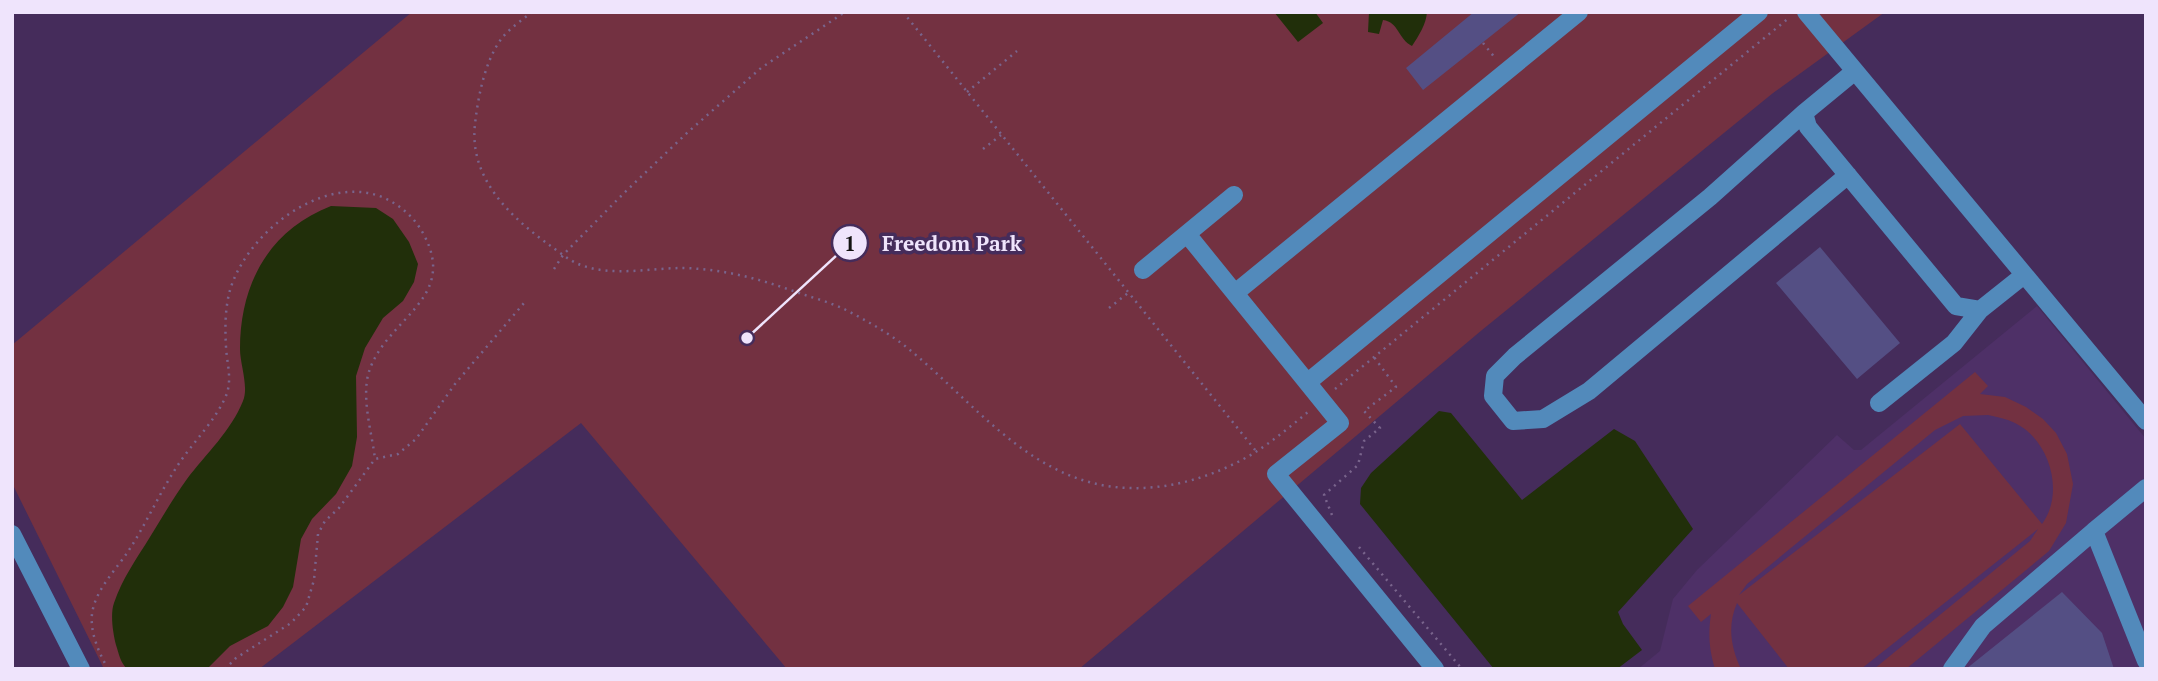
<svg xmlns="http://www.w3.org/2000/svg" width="2158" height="681" viewBox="0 0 2158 681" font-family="'PT Serif',serif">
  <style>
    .built { fill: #4e3067 }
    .park { fill: #733141; fill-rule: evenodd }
    .water { fill: #212f0a }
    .building { fill: #544f84 }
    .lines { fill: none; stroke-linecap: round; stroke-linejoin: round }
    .path { stroke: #79648c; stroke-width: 2.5; stroke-dasharray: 2 5; stroke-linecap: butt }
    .minor { stroke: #528abb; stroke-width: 18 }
    .leader { fill: none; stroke: #efe4fc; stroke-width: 2.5 }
    .callout-dot { fill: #efe4fc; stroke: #452c5b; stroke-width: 2.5 }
    .mark-label { font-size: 21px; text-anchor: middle; font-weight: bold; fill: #111 }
    .callout-label { font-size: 21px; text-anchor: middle; font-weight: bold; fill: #efe4fc; stroke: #452c5b; stroke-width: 7; stroke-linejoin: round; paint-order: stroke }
  </style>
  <rect width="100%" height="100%" fill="#452c5b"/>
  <path class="built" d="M2037,306l109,133v230h-508l22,-18 13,-52 24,-29 140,-135 17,15h7z"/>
  <path class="park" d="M412,12h1473l-112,81 -291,237 -403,339h-292l-206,-246 -322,246h-155l-92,-186v-138z
    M1975,372l13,14 -8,8 25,3 21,10 17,12 13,14 11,21 6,30 -7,39 -17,28 -143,118h-32l156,-128 8,-12 -177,140h-72l-52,-66c-10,23 -6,45 4,66h-26c-6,-20 -7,-35 -4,-55l-10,8 -13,-16zM1988,415c9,2 19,4 27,8 35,17 50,70 27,101l-82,-100 -221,171 8,-11 188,-154 28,-14z"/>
  <path class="water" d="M1274,12h41l8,11 -25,19z
    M1369,12h58c-1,13 -8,23 -15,34 -14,-7 -13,-24 -29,-26l-4,14 -11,-2z
    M331,206l45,2 17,11 16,23 9,22 -4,18 -11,19 -20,17 -18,30 -9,28 1,61 -5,29 -16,28 -24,25 -11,20 -8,48 -10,20 -15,19 -38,20 -23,23h-80c-7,-7 -8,-15 -11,-24 -3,-12 -6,-31 -2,-42 8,-24 23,-45 36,-66 12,-19 23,-39 37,-58 19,-25 44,-48 56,-78 6,-14 -3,-37 -3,-52 0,-65 29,-119 91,-143z
    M1439,411l12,2 71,87 92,-71 21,12 58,88 -75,83 5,12 19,26 -25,19h-123l-134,-165 1,-16 10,-15z"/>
  <path class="building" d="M1474,12h47l-98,78 -17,-22z
    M1820,247l80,96 -43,36 -81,-96z
    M2062,592l40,41 12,36h-148z"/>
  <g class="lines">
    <path class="path" d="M532,12c-10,8 -22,16 -30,26 -17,22 -24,59 -27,86 -6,53 33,91 73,120 10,7 21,17 33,21 32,12 69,3 102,3 41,1 77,11 116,25 15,5 33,10 47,17 21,11 41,22 59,36 63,50 117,126 202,140 51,8 104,-7 147,-33 19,-12 37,-27 54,-41
      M903,12l353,439
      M1483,43l13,16
      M967,92l50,-41
      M983,149l18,-14
      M554,269l9,-14 60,-61 65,-62 73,-64 84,-56
      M1109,308l19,-15
      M1335,389l455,-372
      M1332,515l-8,-20 34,-30 6,-24 16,-13 -16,-17 32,-24 -22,-30
      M1359,547l103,122
      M108,669c-9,-16 -18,-36 -16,-55 3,-24 24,-44 37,-64 17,-26 30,-56 47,-82 15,-24 37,-44 49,-70 8,-17 2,-33 1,-51 -1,-18 -1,-36 3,-53 14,-58 92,-121 153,-97 19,8 33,21 42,38 35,66 -41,84 -56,140 -6,27 4,58 7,84
      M225,669l11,-11 55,-35 15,-16 8,-27 4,-46 7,-13 14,-13 36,-49 23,-5 18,-15 39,-55 69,-81"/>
    <path class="minor" d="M1806,12l340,409
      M1855,71l-51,42 4,14 148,179 24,4 44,-35
      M1804,113l-94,84 -195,159 -20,20 -2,20 20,25 30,-2 46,-28 259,-216
      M1187,234l153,189 -64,51 159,195
      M1143,270l91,-75
      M1235,293l344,-281
      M1308,382l451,-370
      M1879,403l75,-60 26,-33
      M2146,488l-52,43 52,130
      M12,534l69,135
      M1952,669l31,-43 111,-95"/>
  </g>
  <path class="leader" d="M747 338L850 243"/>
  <g class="callout-dot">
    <circle cx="747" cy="338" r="7"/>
    <circle cx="850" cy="243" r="18"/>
  </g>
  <g class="mark-label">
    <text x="850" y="251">1</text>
  </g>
  <g class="callout-label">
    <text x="952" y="251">Freedom Park</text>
  </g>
  <rect width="2158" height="681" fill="none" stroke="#efe4fc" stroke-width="28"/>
</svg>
